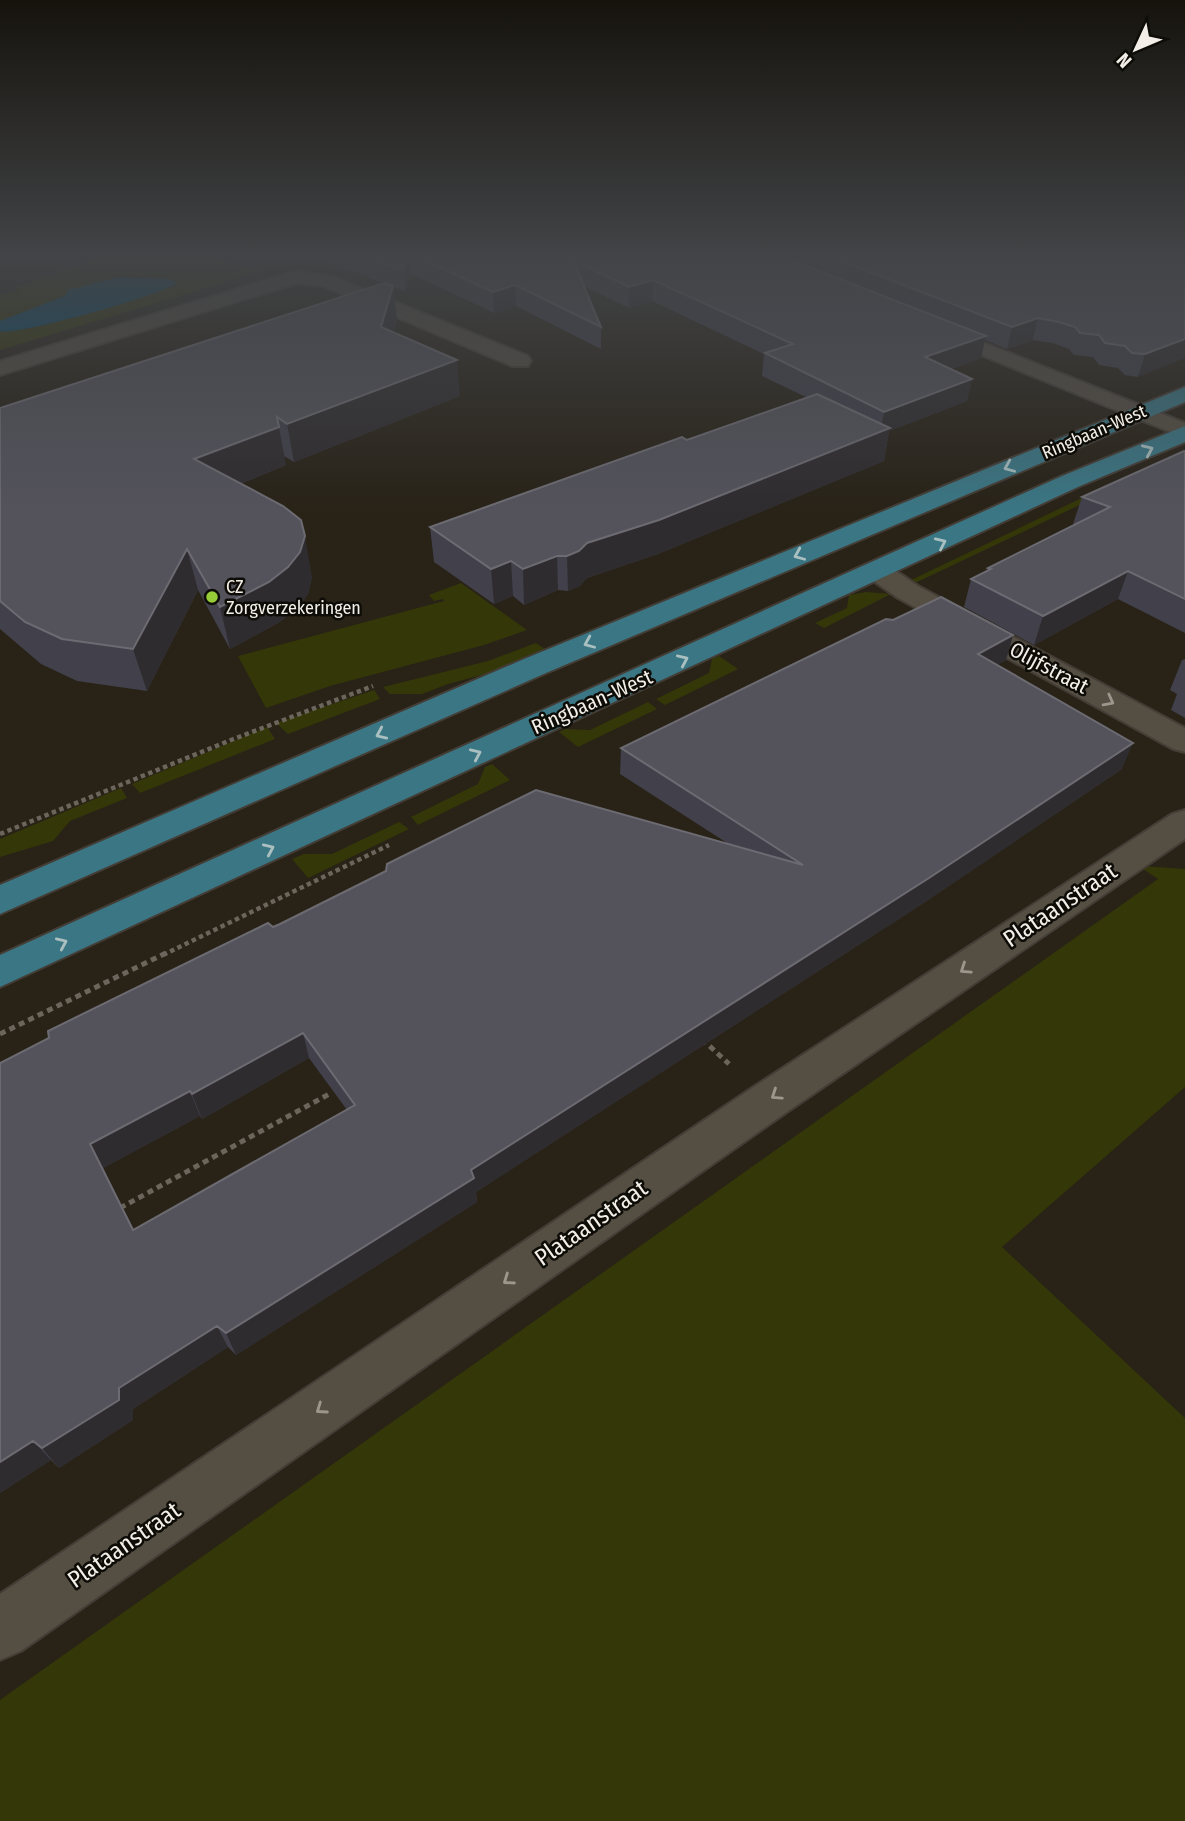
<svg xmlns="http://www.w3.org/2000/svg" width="1185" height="1821" viewBox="0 0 1185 1821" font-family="'Fira Sans Condensed',sans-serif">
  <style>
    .green { fill: #343808 }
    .water { fill: #004e73 }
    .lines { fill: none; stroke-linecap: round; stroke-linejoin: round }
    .minor-casing { stroke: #433d36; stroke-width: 4 }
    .major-casing { stroke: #433d36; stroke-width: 4 }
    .path-far1 { stroke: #6b655c; stroke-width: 4.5; stroke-dasharray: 4.5 3.5; stroke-linecap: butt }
    .path { stroke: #6b655c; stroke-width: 5; stroke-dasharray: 6 4.5; stroke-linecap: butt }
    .minor { fill: #554e43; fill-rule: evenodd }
    .major { fill: #3b7684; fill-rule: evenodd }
    .wall { fill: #41404b; fill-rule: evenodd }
    .shaded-wall { fill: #2f2c2f }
    .building { fill: #54535c; stroke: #6d6b72; stroke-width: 2; fill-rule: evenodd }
    .oneway { stroke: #a9bfc0 }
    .oneway2 { stroke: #9c968d }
    .poi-dot { fill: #97cc39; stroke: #0e0c07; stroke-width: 2.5 }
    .labels { text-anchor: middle; stroke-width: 5; stroke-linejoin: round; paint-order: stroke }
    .far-street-label { font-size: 18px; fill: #f3efe8; stroke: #0e0c07 }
    .far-poi-label { font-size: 18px; fill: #f3efe8; stroke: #0e0c07; text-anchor: start }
    .street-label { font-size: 21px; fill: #f3efe8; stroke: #0e0c07 }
    .near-street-label { font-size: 24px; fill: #f3efe8; stroke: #0e0c07 }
  </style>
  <rect width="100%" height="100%" fill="#282217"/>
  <path class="green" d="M100,257h110l53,14 -263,79v-19c22,5 149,-35 175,-46l-29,-8h-30l-30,11h-10l-11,8 -65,25v-26l19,-4 -4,-3 28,-10 10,1 -5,-3z
    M1143,475l-230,109 -4,-3 204,-98z
    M461,583l66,47 -43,15 -154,41 -64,22 -28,-52 206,-55 -1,-2 -9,2 -5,-6z
    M866,592l25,2 -67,34 -9,-5 32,-15 2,-13z
    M536,643l13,9 -3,6 -98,26 -26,10h-32l-7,-7 105,-26z
    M719,656l19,13 -73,36 -9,-6 53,-26 3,-14z
    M374,690l6,9 -92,35 -12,-11z
    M648,702l9,7 -79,38 -19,-15 6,-3 25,1z
    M267,727l8,12 -135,54 -8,-9z
    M492,764l18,16 -92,45 -7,-8 67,-33 7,-17z
    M121,788l6,10 -57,23 -17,20 -53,16v-18z
    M399,822l10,7 -101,49 -16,-19 12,-5h28z
    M1142,866l43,3v218l-183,160 183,171v403h-1185v-121l1158,-821 -18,-12z"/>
  <path class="water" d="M119,277l50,2 8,4c-16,12 -159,53 -177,48v-10l65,-25 3,-6z"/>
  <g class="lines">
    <defs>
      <path id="minor" d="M296,271l38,6 194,79 3,5 -3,5h-16l-189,-80 -26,-3 -297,92v-14z
        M934,323l251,100v15l-258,-105 -3,-4 3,-4z
        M879,564l10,2 29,20 267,142v24l-12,-3 -275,-151 -29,-20 -4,-6 4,-6z
        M1185,810v29l-401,275 -763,537 -21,9v-66l752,-506 420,-274z"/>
      <path id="major" d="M1185,387v15l-639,271 -546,241v-29l524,-226z
        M1185,426v16l-105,44 -1080,501v-32l1062,-479z"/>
    </defs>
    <use href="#minor" class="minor-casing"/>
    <use href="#major" class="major-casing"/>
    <path class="path-far1" d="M0,834l231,-94 142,-54
      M163,955l226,-110"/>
    <path class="path" d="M0,1034l166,-81
      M702,1039l27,25
      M120,1208l211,-115"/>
    <use href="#minor" class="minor"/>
    <use href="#major" class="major"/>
  </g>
  <path class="wall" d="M313,257h872l-47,120 -13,-2 -7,-7 -19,-3 -6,-8 -19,-2 -5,-6 -16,-6 -20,-3 -26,9 -22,-9 -4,18 -30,11 21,10 -5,22 -78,30 -5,30 -226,93 -71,24 -7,8 -12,5 -10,-1 -34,15 -11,-9 -19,8 -60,-42 -4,-35 257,-87 119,-43 -44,-21 2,-22 -112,-53 -23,7 -45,-22 17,41v22l-85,-43 -22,7 -84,-40 -5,18 -13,-5 5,34 -4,12 67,64 -166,66 -10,-6 2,9 -46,19 72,93 -4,17 -11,15 -19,14 -48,26 -32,-59 -51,101 -70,-10 -36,-17 -41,-35v-221l384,-125z
    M1185,451v182l-67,-34 -84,46 -70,-38 7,-28 16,-8 1,-3 87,-43 -2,-1 9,-27z
    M1013,635l-7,25 -9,5 125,104 -200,135 -446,288 1,10 -241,153 -8,-8 -95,62v11l-74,48 -8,-8 -51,33v-430l273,-136 454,-84 -107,-69 1,-26zM309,1058l38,52 -213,120 -31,-62 97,-52 2,3z
    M1185,659v59l-14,-8 6,-16 -7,-4 12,-30z"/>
  <path class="shaded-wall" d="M407,257h2l1,16 -5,18 -2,-21z
    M653,280l-1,21 -23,7v-21z
    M515,285l1,21 -22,7 -1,-21z
    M393,286l4,34 -12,42 -4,-35z
    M1038,318l-5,22 -26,9 5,-22z
    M986,336l-5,22 -60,21 4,-22z
    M1185,339v19l-47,19 7,-23z
    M457,360l3,36 -166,66 -7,-38z
    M972,379l-5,22 -78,30 -5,30 -226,93 -71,24 -7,8 -12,5 -1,-35 20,-13 293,-111 4,-20z
    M279,427l7,38 -83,34 -9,-40z
    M305,536l7,41 -4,17 -11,15 -19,14 -48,26 -10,-42z
    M187,549l11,41 -51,101 -14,-42z
    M557,556l1,34 -34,15 -1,-36z
    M511,561l2,35 -19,8 -3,-35z
    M1128,571l-10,28 -84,46 9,-29z
    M1013,635l-7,25 -34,19 6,-25z
    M1133,743l-11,26 -200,135 -446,288 1,10 -241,153 -10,-22 245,-163z
    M303,1033l6,25 -107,61 -10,-25z
    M190,1091l10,25 -97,52 43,86 -56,-110z
    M217,1326l11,21 -95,62v11l-74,48 -17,-20 77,-60z
    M33,1441l18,19 -51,33v-31z"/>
  <path class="building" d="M366,257h41l-4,13z
    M417,257h366l203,79 -61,21 47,22 -88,33 -119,-59 28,-9 -140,-64 -24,7 -56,-27 28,67 -86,-42 -22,7z
    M831,257h354v82l-40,15 -13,-1 -7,-7 -20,-3 -6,-8 -19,-2 -5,-6 -16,-5 -21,-4 -26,9z
    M384,283l9,3 -12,41 76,33 -170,64 -10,-7 2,10 -85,32 89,47 18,14 4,16 -5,16 -12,15 -19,15 -49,25 -33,-58 -54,100 -71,-10 -37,-17 -25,-21v-193z
    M817,394l73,34 -231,92 -72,23 -8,8 -12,5h-10l-34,13 -12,-8 -20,8 -61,-42 252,-90 5,3z
    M1184,451h1v148l-57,-28 -85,45 -72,-37 20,-10 -3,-1 122,-61 -28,-10z
    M941,597l72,38 -35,19 155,89 -204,135 -458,292 3,8 -248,155 -9,-7 -98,62v12l-77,48 -9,-7 -33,21v-399l49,-25 -1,-7 220,-108 5,4 7,-3 106,-53 1,-7 149,-74 267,75 -182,-117 265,-129 7,1zM303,1033l52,72 -222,125 -43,-86 100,-53 2,3z"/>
  <defs><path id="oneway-chevron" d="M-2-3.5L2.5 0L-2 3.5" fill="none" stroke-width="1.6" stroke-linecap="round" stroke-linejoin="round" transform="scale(1.75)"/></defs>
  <g class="oneway">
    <use href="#oneway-chevron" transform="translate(1148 450) rotate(-24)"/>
    <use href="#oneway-chevron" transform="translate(1009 467) rotate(157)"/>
    <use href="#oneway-chevron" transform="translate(941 543) rotate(-25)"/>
    <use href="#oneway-chevron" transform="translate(799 555) rotate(157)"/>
    <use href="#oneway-chevron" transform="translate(589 643) rotate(157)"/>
    <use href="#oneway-chevron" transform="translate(683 660) rotate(-24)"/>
    <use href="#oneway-chevron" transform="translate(381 734) rotate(156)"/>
    <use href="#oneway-chevron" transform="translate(476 754) rotate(-24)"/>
    <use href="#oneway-chevron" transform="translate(269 849) rotate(-24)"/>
    <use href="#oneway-chevron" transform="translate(62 943) rotate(-24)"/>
  </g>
  <g class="oneway2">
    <use href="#oneway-chevron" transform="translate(1109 701) rotate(28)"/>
    <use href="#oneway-chevron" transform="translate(965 969) rotate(146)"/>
    <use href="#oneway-chevron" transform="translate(776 1095) rotate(146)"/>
    <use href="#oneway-chevron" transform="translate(508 1280) rotate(145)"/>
    <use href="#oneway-chevron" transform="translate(321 1409) rotate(145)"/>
  </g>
  <linearGradient id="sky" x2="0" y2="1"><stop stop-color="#16130d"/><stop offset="0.5" stop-color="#424447"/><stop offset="1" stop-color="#424447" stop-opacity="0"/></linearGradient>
  <rect width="1185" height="512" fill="url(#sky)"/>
  <circle class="poi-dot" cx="212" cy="597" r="7"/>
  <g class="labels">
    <g class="far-street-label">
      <text transform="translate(1094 432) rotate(-23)" y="6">Ringbaan-West</text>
    </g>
    <g class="far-poi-label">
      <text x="226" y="593">CZ<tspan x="226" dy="21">Zorgverzekeringen</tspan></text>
    </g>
    <g class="street-label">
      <text transform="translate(1049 668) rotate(28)" y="7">Olijfstraat</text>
      <text transform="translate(592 702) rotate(-24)" y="7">Ringbaan-West</text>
    </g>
    <g class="near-street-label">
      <text transform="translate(1060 905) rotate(-34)" y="8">Plataanstraat</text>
      <text transform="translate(591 1223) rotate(-35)" y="8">Plataanstraat</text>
      <text transform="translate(124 1545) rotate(-35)" y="8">Plataanstraat</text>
    </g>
  </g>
  <g transform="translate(1136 49) rotate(226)" stroke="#0e0c07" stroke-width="5" paint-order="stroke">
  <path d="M0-5L12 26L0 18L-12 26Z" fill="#f3efe8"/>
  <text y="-10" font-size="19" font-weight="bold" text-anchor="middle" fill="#f3efe8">N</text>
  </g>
</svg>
